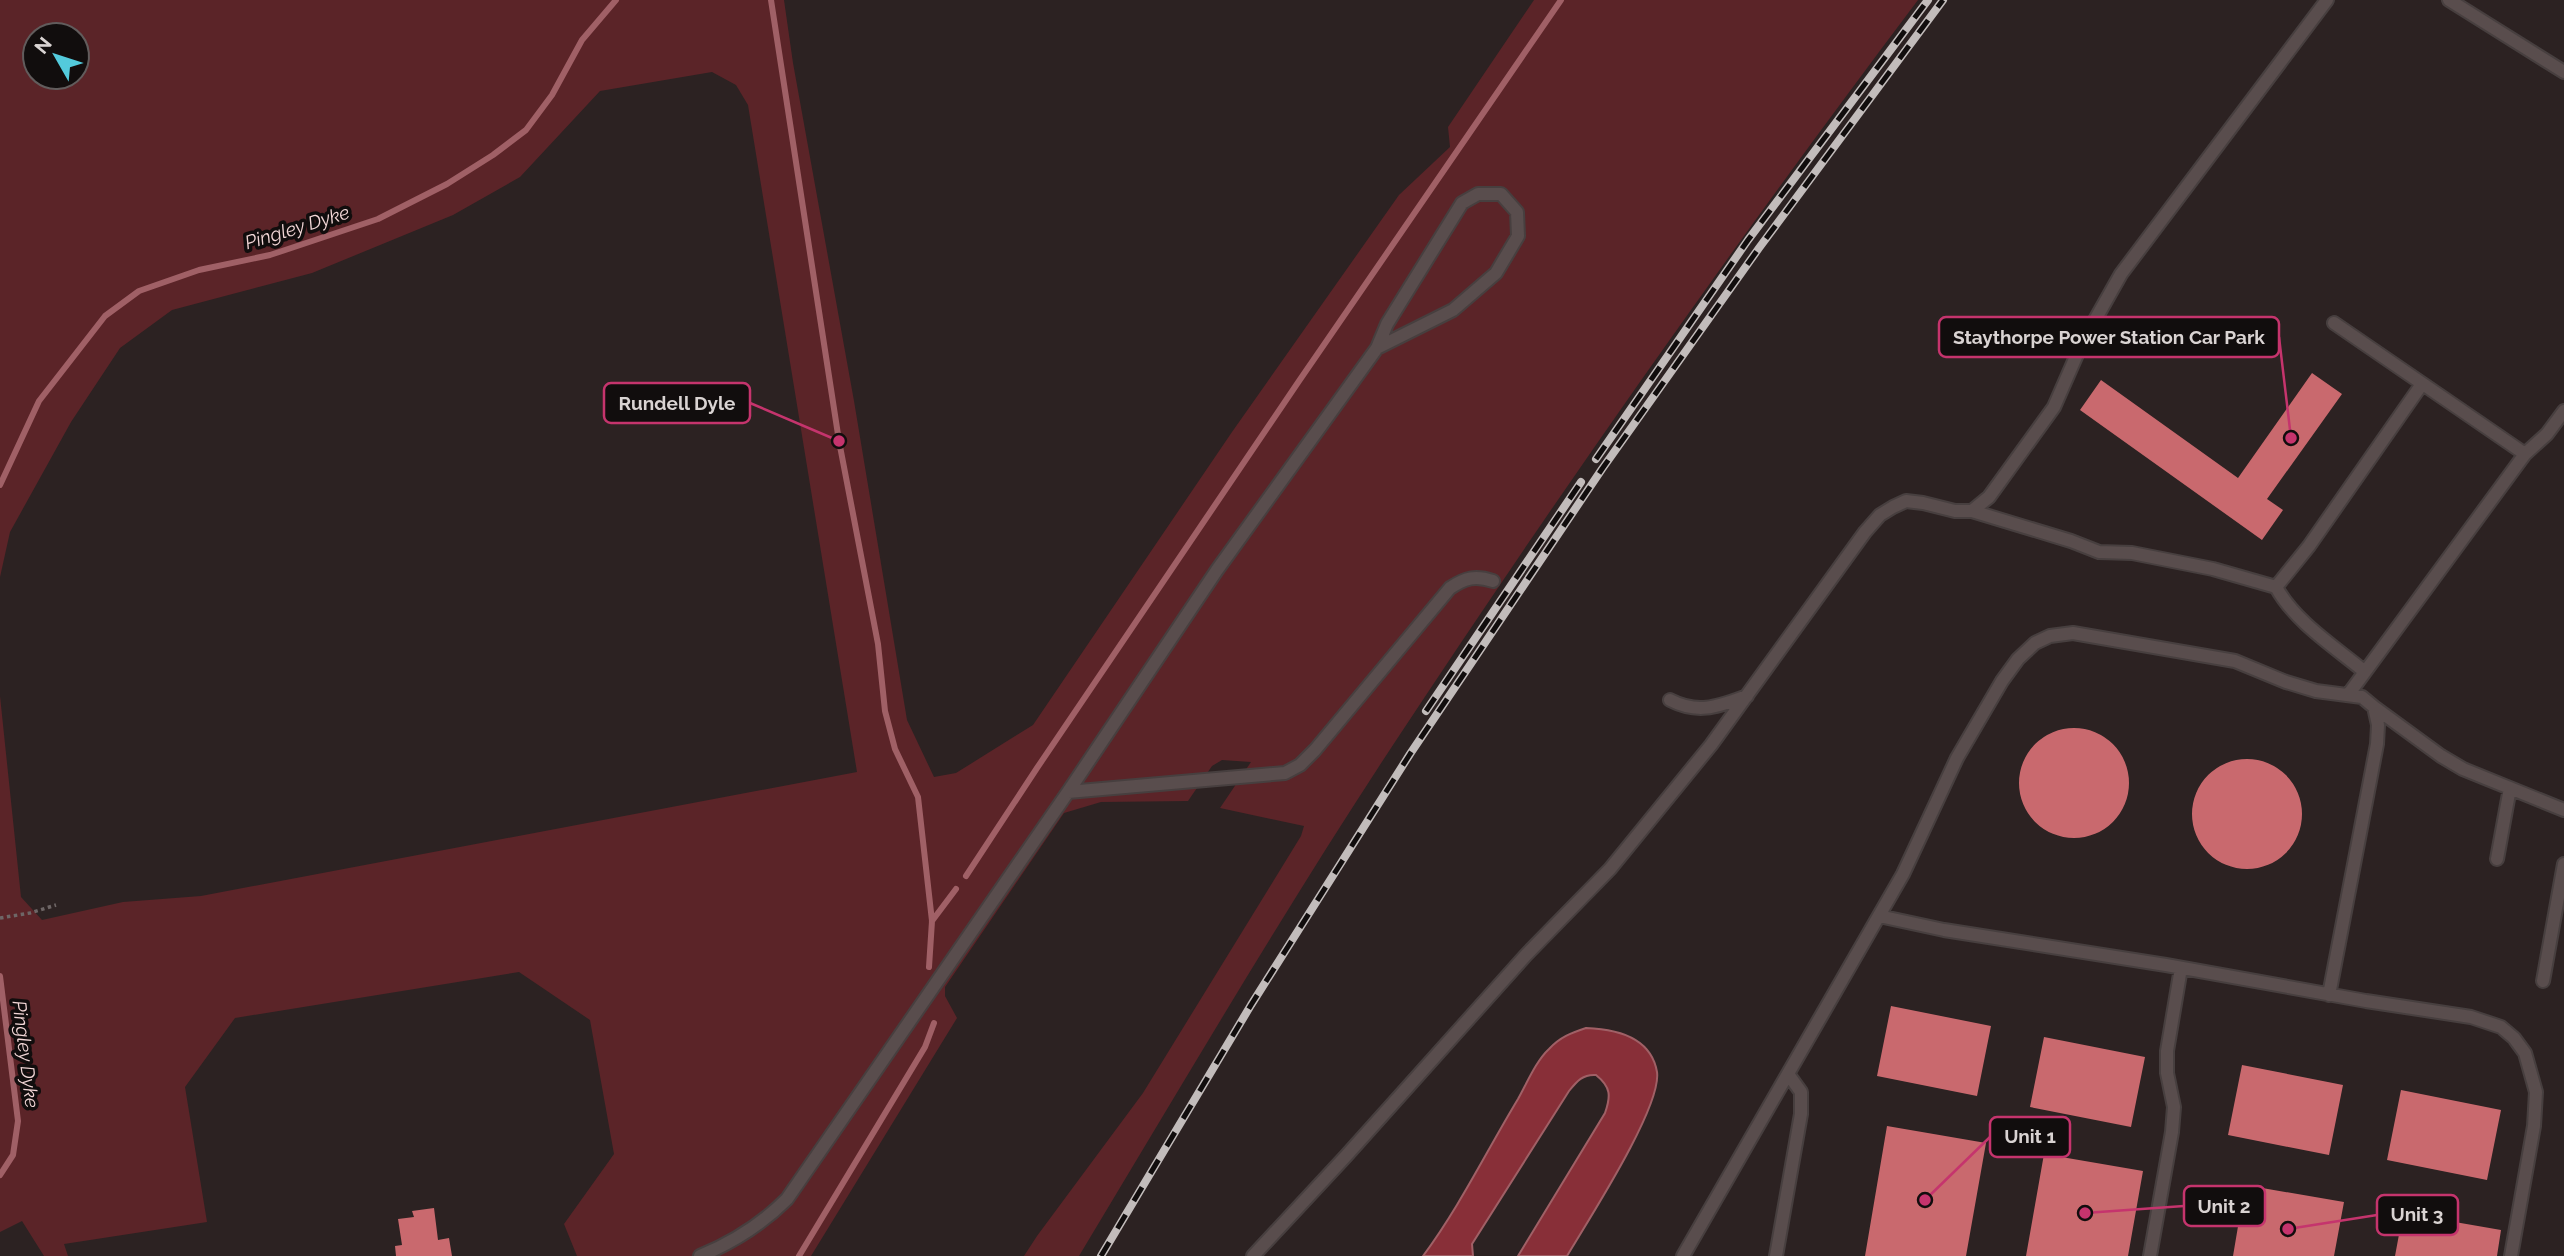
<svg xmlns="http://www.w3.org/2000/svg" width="2564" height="1256" viewBox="0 0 2564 1256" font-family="Raleway,sans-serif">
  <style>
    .green { fill: #5b2428; fill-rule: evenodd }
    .water { fill: #882f38; stroke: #a06066; stroke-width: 2 }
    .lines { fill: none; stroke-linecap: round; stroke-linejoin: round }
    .stream { stroke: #a06066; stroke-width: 6 }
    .building { fill: #c9696e }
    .lane-casing { stroke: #473f3f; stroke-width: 16 }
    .path { stroke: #6e6666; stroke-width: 3.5; stroke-dasharray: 3.5 3.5; stroke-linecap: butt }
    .lane { stroke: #594d4d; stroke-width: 12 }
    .rail-casing { stroke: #c2bcbb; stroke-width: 8 }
    .rail { stroke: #110d0d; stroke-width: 5; stroke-dasharray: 16; stroke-linecap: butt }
    .labels { text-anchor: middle; stroke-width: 7; stroke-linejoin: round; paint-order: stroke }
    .water-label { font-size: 19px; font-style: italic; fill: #f3d7d7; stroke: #110d0d }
    .leader { fill: none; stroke: #c5346d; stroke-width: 2.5 }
    .callout-dot { fill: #c5346d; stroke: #110d0d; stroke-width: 2.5 }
    .callout { fill: #110d0d; stroke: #c5346d; stroke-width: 2.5 }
    .callout-label { font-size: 19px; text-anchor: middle; font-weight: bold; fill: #d9d3d2 }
  </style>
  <rect width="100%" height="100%" fill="#2c2222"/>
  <path class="green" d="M0,0h784l9,63 61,338 53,319 27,57 22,-4 77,-48 199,-293 167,-237 51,-48 -2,-20 86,-127h384c-183,243 -358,491 -525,745 -110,167 -211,340 -314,511h-55l13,-20 106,-143 158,-257 3,-10 -84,-18 31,-46 -29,-2 -10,6 -24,35 -87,1 -37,11 -119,174v9l12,22 -146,238h-234l-13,-32 50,-70 -24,-134 -71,-48 -284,46 -50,69 22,135 -143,22 4,12h-24l-22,-35 -22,11v-536l21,201 21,23 81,-18 78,-6 656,-124 -109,-667 -12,-20 -24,-13 -112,19 -80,86 -67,38 -141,58 -140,37 -52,38 -49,74 -61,110 -10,45zM35,35h42v42h-42z"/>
  <path class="water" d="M1586,1028c29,1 65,9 71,44 5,35 -70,150 -90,184h-49l87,-143c6,-17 6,-26 -9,-38 -13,-1 -19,6 -27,16l-97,153 1,12h-50c37,-50 63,-104 95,-157 9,-16 18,-38 31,-50 11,-12 22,-16 37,-21z"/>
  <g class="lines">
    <path class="stream" d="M771,0l68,441 39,203 7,67 10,38 23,48 14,124 -3,46
      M0,485l39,-84 66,-85 34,-25 60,-21 71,-15 108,-36 69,-35 46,-29 33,-25 26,-35 30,-55 34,-40
      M966,876l71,-108 262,-387 262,-381
      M932,921l24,-32
      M0,976l18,145 -5,34 -13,20
      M799,1256l126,-209 9,-24"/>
  </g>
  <path class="building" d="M2312,373l30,21 -75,105 16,11 -21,30 -182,-130 21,-30 137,98z
    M2019 783a55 55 0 1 1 110 0a55 55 0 1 1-110 0Z
    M2192 814a55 55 0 1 1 110 0a55 55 0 1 1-110 0Z
    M1891,1006l100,20 -14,70 -100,-20z
    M2044,1037l101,20 -14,70 -101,-20z
    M2242,1065l101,20 -14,70 -101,-20z
    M2401,1090l100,20 -14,70 -100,-20z
    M1887,1126l99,17 -20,113h-101z
    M2044,1154l99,17 -15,85h-102z
    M2245,1185l99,17 -10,54h-101z
    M434,1208l4,32 11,-2 3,18h-56l-1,-10 7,-1 -4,-26 16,-2 -2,-6z
    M2403,1213l98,17 -4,26h-102z"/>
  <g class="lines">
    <defs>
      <path id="lane" d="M2449,0l115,72
        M2334,323l191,131
        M1972,511l99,30 28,11 33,1 81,16 63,18c19,35 59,60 89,85
        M2276,587l33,-41 113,-162
        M2348,695l177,-241 22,-20 17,-23
        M1670,700c29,15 49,6 77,-4
        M2374,707l67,49 22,13 101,41
        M1068,792l217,-19 15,-8 15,-15 135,-162c15,-10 25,-13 43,-7
        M2497,859l13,-71
        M1879,916l65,14 222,35 200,36 105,16 30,10 13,11 11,15 11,39 -2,34 -23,130
        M2543,981l21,-117
        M700,1256c34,-14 61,-31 87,-57l281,-407 149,-222 160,-222 10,-24 75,-121 16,-9h23l16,18 1,24 -22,37 -43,37 -76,38
        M1253,1256l93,-100 180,-201 84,-86 101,-124 154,-213 15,-17 13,-8 13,-6 17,2 32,8h17l17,-14 65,-90 28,-64 39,-69 206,-274
        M1683,1256l220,-382 54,-116 45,-77 16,-22 17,-16 15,-7 23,-3 162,28 51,21 30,9 46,6 12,10 4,18 -1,19 -48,251
        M1776,1256l25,-142v-22l-13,-18
        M2150,1256l22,-124 2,-25 -7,-34v-22l14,-83"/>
    </defs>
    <use href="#lane" class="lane-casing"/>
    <path class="path" d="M0,918l30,-5 26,-8"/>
    <use href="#lane" class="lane"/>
    <defs>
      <path id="rail" d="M1596,459l152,-219 180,-240
        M1426,711l155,-229
        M1101,1256l150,-251 159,-251 192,-285 157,-221 184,-248"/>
    </defs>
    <use href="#rail" class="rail-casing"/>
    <use href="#rail" class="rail"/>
  </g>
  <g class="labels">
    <g class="water-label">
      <text transform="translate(297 227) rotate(-17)" y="7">Pingley Dyke</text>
      <text transform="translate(26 1054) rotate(83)" y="7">Pingley Dyke</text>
    </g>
  </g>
  <path class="leader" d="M2291 438L2279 337M839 441L750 403M1925 1200L1990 1137M2085 1213L2184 1206M2288 1229L2377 1215"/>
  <g class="callout-dot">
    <circle cx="2291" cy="438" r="7"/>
    <circle cx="839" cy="441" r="7"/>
    <circle cx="1925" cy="1200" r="7"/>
    <circle cx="2085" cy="1213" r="7"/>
    <circle cx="2288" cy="1229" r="7"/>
  </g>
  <g class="callout">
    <rect x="1939" y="317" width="340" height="40" rx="7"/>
    <rect x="604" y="383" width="146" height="40" rx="7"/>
    <rect x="1990" y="1117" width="80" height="40" rx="7"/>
    <rect x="2184" y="1186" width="81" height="40" rx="7"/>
    <rect x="2377" y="1195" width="81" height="40" rx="7"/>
  </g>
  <g class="callout-label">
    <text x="2109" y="344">Staythorpe Power Station Car Park</text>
    <text x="677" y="410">Rundell Dyle</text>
    <text x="2030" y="1143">Unit 1</text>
    <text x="2224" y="1213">Unit 2</text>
    <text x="2417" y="1221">Unit 3</text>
  </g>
  <g transform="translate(56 56) rotate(309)"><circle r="33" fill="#110d0d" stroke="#615c5c" stroke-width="2"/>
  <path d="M0-5L12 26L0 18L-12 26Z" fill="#53cadc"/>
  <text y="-10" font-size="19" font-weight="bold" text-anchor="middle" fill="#d9d3d2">N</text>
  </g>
</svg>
